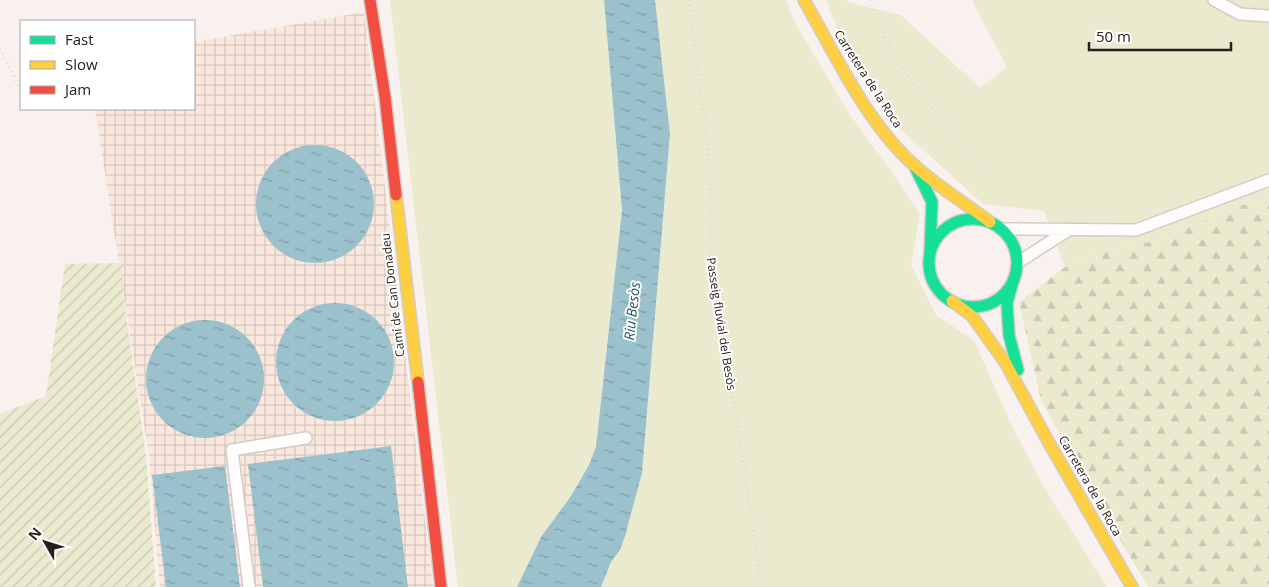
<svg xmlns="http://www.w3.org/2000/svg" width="1269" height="587" viewBox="0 0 1269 587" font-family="'Open Sans',sans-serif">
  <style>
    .industrial { fill: url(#industrial-grid) }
    .grass { fill: #eaeacf }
    .forest { fill: url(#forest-firs) }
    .garden { fill: url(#garden-furrows) }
    .water { fill: url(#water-ripples) }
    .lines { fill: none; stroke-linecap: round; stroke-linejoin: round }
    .lane-casing { stroke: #d2ccc8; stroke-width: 14 }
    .fast-casing { stroke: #d2ccc8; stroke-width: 14 }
    .slow-casing { stroke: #d2ccc8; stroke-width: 14 }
    .jam-casing { stroke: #d2ccc8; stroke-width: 14 }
    .path { stroke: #dddbda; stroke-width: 3; stroke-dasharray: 1 4; stroke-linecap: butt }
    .lane { stroke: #fefdfc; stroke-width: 11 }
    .fast { stroke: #16e098; stroke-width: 11 }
    .slow { stroke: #ffcf43; stroke-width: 11 }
    .jam { stroke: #f24e42; stroke-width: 11 }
    .labels { text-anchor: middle; stroke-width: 4; stroke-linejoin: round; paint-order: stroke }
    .street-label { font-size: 12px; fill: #27201c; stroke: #fff }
    .water-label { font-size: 14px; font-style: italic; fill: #1c4e5b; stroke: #fff }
  </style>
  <defs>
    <pattern id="industrial-grid" width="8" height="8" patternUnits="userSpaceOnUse" patternTransform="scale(1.25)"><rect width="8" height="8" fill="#fae8de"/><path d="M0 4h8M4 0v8" fill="none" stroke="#d6c7be"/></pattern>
    <pattern id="forest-firs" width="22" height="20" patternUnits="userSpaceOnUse" patternTransform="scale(1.25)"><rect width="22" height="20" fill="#eaeacf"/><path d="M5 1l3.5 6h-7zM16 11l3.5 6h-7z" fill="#c9c8b1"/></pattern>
    <pattern id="garden-furrows" width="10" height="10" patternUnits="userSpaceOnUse" patternTransform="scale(1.25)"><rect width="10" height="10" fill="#eaeacf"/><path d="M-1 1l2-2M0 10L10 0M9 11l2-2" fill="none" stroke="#c9c8b1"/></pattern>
    <pattern id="water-ripples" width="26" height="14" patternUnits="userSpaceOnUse" patternTransform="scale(1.25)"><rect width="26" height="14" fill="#9ac1cc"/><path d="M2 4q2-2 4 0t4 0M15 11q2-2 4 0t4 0" fill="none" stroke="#7e9ca5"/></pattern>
  </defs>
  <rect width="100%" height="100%" fill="#f8f1ee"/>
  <path class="industrial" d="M364,12l69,575h-273l-11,-131 -54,-347h99v-67z"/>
  <path class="grass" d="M390,0h214l18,210 -26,237 -7,18 -18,31 -30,41 -24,50h-59z
    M655,0h131l8,21 56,94 38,51 32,48 -9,51 26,51 37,24 36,82 32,62 65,103h-506l10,-25 9,-12 22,-77 28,-339z
    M826,0h21l1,2 53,13 79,73 27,-21 -32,-60 -2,-7h296v198l-33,9 -76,33 -64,13 -31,14 -21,-56 -61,-7 -84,-76 -56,-85z"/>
  <path class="forest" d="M1269,198v389h-121l-68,-115 -39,-72 -22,-98 46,-35 31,-14 64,-13 76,-33z"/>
  <path class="garden" d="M121,263l4,45 21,147 10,132h-156v-173l46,-18 19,-132z"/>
  <path class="water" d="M604,0h51l15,134 -28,339 -17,63 -5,14 -9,12 -10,25h-84l24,-50 30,-41 18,-31 7,-18 26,-237z
    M256 204a59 59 0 1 1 118 0a59 59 0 1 1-118 0Z
    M276 362a59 59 0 1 1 118 0a59 59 0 1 1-118 0Z
    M146 379a59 59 0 1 1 118 0a59 59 0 1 1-118 0Z
    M391,446l17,141h-145l-15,-123z
    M225,466l15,121h-74l-14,-112z"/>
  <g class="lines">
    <defs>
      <path id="lane" d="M1214,0l26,14 29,2
        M1002,229l134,1 133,-50
        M1017,263l50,-32
        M249,587l-17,-137 74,-12"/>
      <path id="fast" d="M916,169l16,33 -2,50
        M929 263a44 44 0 1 1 88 0a44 44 0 1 1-88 0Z
        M1014,278l-7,25 2,32 9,35"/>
      <path id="slow" d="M804,0c32,56 63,124 112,167 23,20 50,37 74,55
        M396,195l22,187
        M952,301l20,15 33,46 44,81 83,144"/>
      <path id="jam" d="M370,0l15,97 11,98
        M418,382l23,205"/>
    </defs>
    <use href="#lane" class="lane-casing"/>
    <use href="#fast" class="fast-casing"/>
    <use href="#slow" class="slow-casing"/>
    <use href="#jam" class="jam-casing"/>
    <path class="path" d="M689,0l17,130 6,73 -2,51 5,44 27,154 19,135
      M870,0l25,60 95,121
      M0,49l19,37"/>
    <use href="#lane" class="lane"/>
    <use href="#fast" class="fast"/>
    <use href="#slow" class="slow"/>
    <use href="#jam" class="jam"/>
  </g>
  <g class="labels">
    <g class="street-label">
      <text transform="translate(868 79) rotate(57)" y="4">Carretera de la Roca</text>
      <text transform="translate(393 295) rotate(-97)" y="4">Camí de Can Donadeu</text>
      <text transform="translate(721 324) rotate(81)" y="4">Passeig fluvial del Besòs</text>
      <text transform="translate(1090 486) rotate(60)" y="4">Carretera de la Roca</text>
    </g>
    <g class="water-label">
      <text transform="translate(632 311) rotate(-84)" y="5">Riu Besòs</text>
    </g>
  </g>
  <rect x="20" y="20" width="175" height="90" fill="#ffffff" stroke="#a9a6a4"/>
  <rect x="30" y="36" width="25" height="8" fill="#16e098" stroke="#a9a6a4"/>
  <text x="65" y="45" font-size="15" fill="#27201c">Fast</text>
  <rect x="30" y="61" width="25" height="8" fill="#ffcf43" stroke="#a9a6a4"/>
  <text x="65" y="70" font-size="15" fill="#27201c">Slow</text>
  <rect x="30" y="86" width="25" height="8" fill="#f24e42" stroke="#a9a6a4"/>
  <text x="65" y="95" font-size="15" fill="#27201c">Jam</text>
  <g transform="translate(45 542) rotate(309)" stroke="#ffffff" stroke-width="4" paint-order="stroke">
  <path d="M0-4L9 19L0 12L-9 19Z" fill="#27201c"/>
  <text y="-8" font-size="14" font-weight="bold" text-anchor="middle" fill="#27201c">N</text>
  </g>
  <path d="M1089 42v8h142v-8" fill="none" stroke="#27201c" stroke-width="2.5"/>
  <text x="1096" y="42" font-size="15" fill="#27201c" stroke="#ffffff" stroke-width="4" paint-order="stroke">50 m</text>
</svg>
